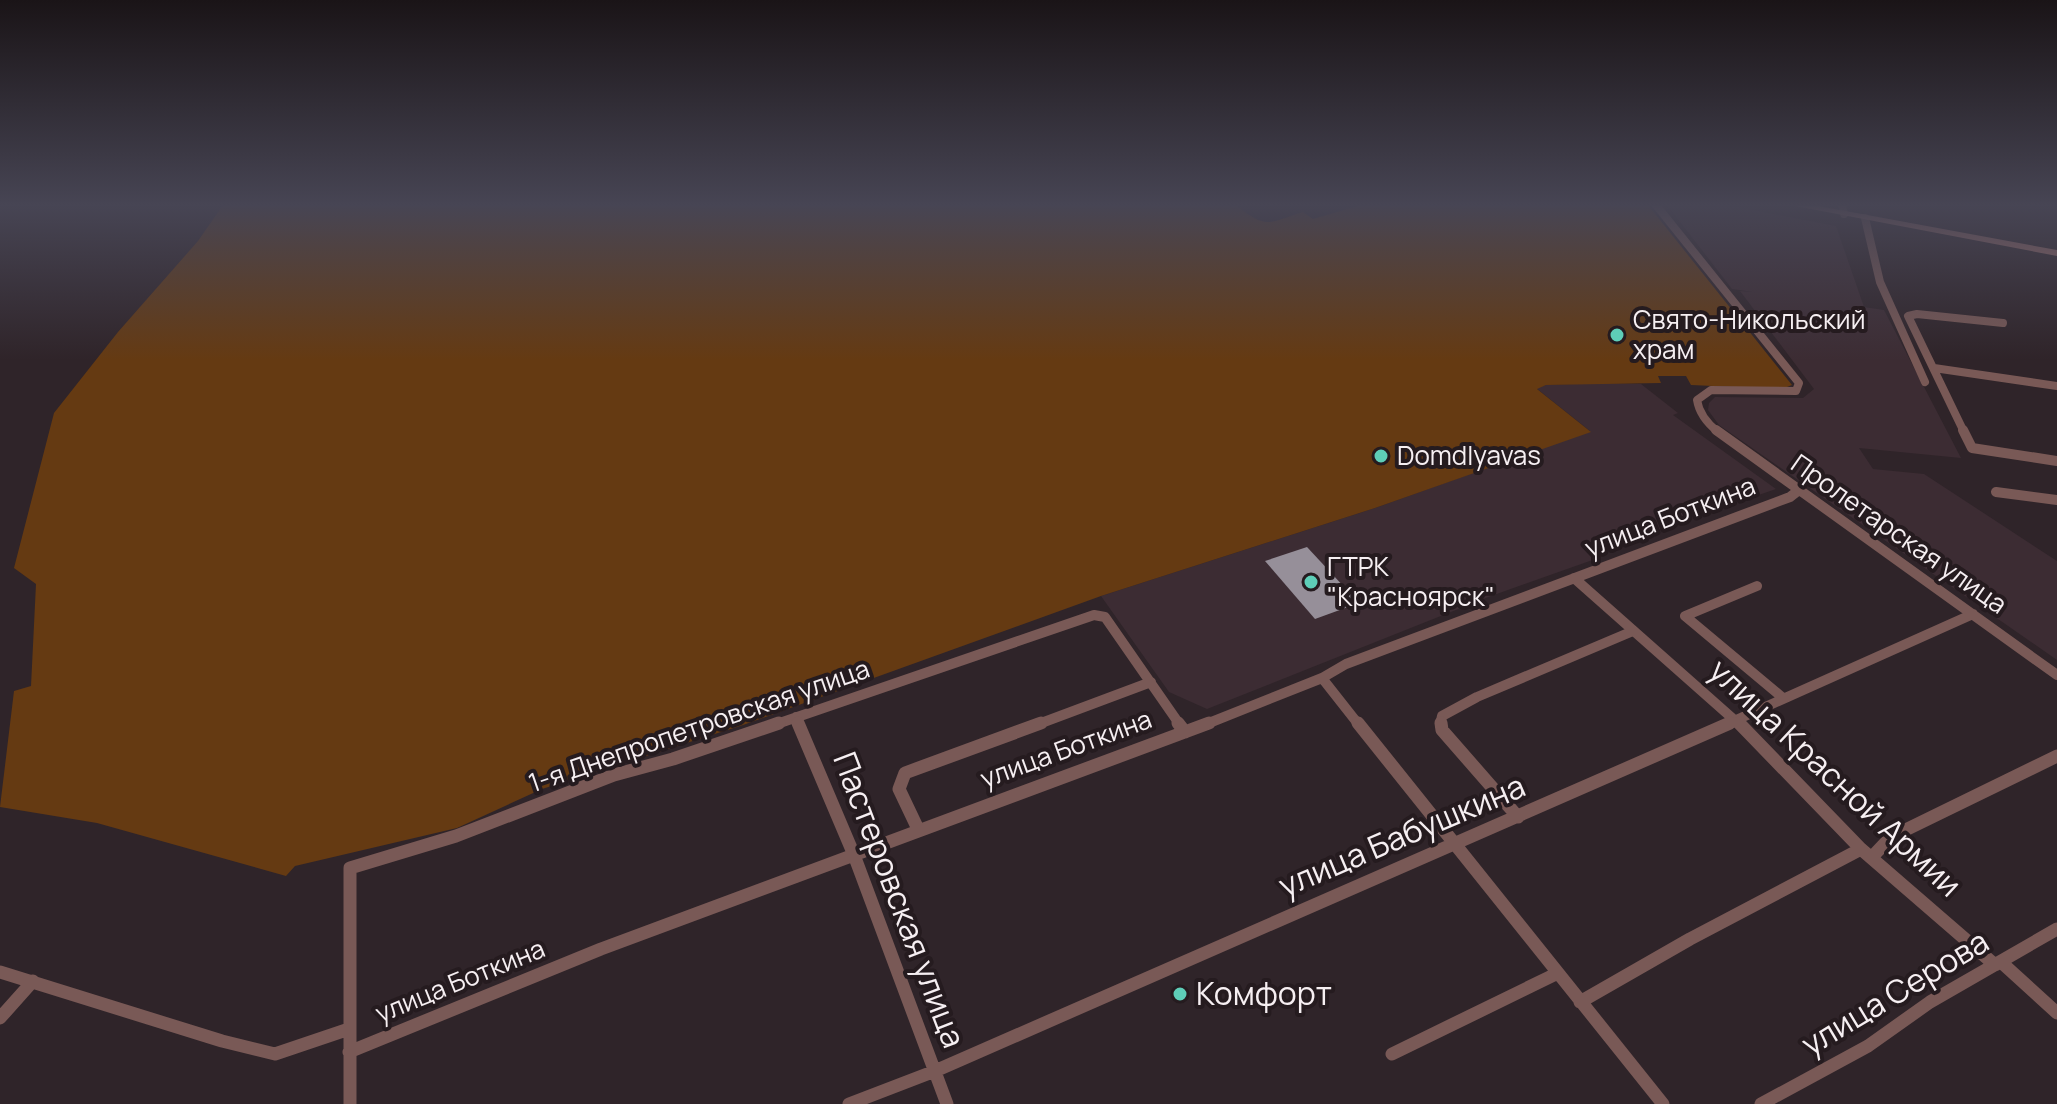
<svg xmlns="http://www.w3.org/2000/svg" width="2057" height="1104" viewBox="0 0 2057 1104" font-family="Manrope,sans-serif">
  <style>
    .built { fill: #3c2c33 }
    .green { fill: #653a12 }
    .building { fill: #968f99 }
    .lines { fill: none; stroke-linecap: round; stroke-linejoin: round }
    .street-far2 { stroke: #795956; stroke-width: 8 }
    .street-far1 { stroke: #795956; stroke-width: 10 }
    .street { stroke: #795956; stroke-width: 13 }
    .secondary { fill: #a7746f; fill-rule: evenodd }
    .poi-dot { fill: #5eceb8; stroke: #251b1f; stroke-width: 3 }
    .labels { text-anchor: middle; stroke-width: 8; stroke-linejoin: round; paint-order: stroke }
    .poi-label { font-size: 26px; fill: #f6eff2; stroke: #251b1f; text-anchor: start }
    .street-label { font-size: 26px; fill: #f6eff2; stroke: #251b1f }
    .near-street-label { font-size: 32px; fill: #f6eff2; stroke: #251b1f }
    .near-poi-label { font-size: 32px; fill: #f6eff2; stroke: #251b1f; text-anchor: start }
  </style>
  <rect width="100%" height="100%" fill="#2f2429"/>
  <path class="built" d="M1667,205h60l109,21 28,81 20,3 77,148 -102,-10 14,21 51,5 133,87v99l-338,-235 -11,-15 1,-7 6,-6 88,1 11,-9 -74,-98 13,1 -21,-3z
    M1600,383l41,1 37,29 -5,2 103,74 -180,62 5,6 -110,39 -284,113 -38,-17 -68,-96 274,-88 215,-77 -54,-43 10,-3z"/>
  <path class="green" d="M223,205h1013c31,25 32,18 67,7l10,7 48,-14h287l144,180 -10,4 -91,-4 -5,-9h-28l3,7 -115,2 -9,4 54,43 -216,76 -274,88 -358,129 -201,64 -85,39 -162,38 -9,10 -189,-53 -97,-16 14,-116 17,-5 5,-102 -22,-16 40,-155 64,-81 80,-91z"/>
  <path class="building" d="M1307,547l52,56 -44,16 -50,-58z"/>
  <g class="lines">
    <path class="street-far2" d="M1656,205l143,178 -3,8 -85,-1 -14,10c2,13 11,24 21,32
      M1842,205l2,9
      M1865,218l15,64 45,100
      M1934,368l123,18
      M1964,432l-56,-116 9,-2 86,9"/>
    <path class="street-far1" d="M1716,430l341,245
      M1963,430l9,18 85,13
      M1996,492l61,8
      M1574,578l166,147
      M1757,586l-72,30 98,82
      M1322,678l37,47
      M796,717l3,8
      M774,725l320,-110 11,2 75,108
      M1036,725l115,-43
      M1204,725l118,-47 24,-14 444,-167 9,-7
      M1440,725l2,-9 35,-19 156,-66
      M1725,725l248,-111"/>
    <path class="street" d="M798,723l56,132 93,249
      M1178,723l7,9
      M1358,723l305,381
      M1441,723l1,7 76,87
      M1739,723l122,126 134,116 6,-3 56,51
      M918,829l-19,-40 6,-16 136,-50
      M1873,856l18,-19 166,-81
      M0,972l222,69 53,13 74,-25
      M1580,1002l110,-63 171,-90
      M0,1018l33,-37
      M349,1052l252,-103 608,-226
      M1392,1054l166,-81
      M350,1104v-236l106,-32 158,-61 59,-16 106,-36
      M849,1104l86,-33 795,-348
      M1761,1104l107,-58 62,-44 127,-73"/>
    <path class="secondary" d="M1790,205h23l244,45v6z"/>
  </g>
  <linearGradient id="sky" x2="0" y2="1"><stop stop-color="#1a1417"/><stop offset="0.57" stop-color="#474554"/><stop offset="1" stop-color="#474554" stop-opacity="0"/></linearGradient>
  <rect width="2057" height="360" fill="url(#sky)"/>
  <g class="poi-dot">
    <circle cx="1617" cy="335" r="8"/>
    <circle cx="1381" cy="456" r="8"/>
    <circle cx="1311" cy="582" r="8"/>
    <circle cx="1180" cy="994" r="8"/>
  </g>
  <g class="labels">
    <g class="poi-label">
      <text x="1633" y="329">Свято-Никольский<tspan x="1633" dy="30">храм</tspan></text>
      <text x="1397" y="465">Domdlyavas</text>
      <text x="1327" y="576">ГТРК<tspan x="1327" dy="30">"Красноярск"</tspan></text>
    </g>
    <g class="street-label">
      <text transform="translate(1670 517) rotate(-21)" y="9">улица Боткина</text>
      <text transform="translate(1899 534) rotate(35)" y="9">Пролетарская улица</text>
      <text transform="translate(699 726) rotate(-19)" y="9">1-я Днепропетровская улица</text>
      <text transform="translate(1066 749) rotate(-20)" y="9">улица Боткина</text>
      <text transform="translate(460 981) rotate(-22)" y="9">улица Боткина</text>
    </g>
    <g class="near-street-label">
      <text transform="translate(1835 778) rotate(43)" y="11">улица Красной Армии</text>
      <text transform="translate(1402 836) rotate(-23)" y="11">улица Бабушкина</text>
      <text transform="translate(899 900) rotate(69)" y="11">Пастеровская улица</text>
      <text transform="translate(1895 993) rotate(-31)" y="11">улица Серова</text>
    </g>
    <g class="near-poi-label">
      <text x="1196" y="1005">Комфорт</text>
    </g>
  </g>
</svg>
